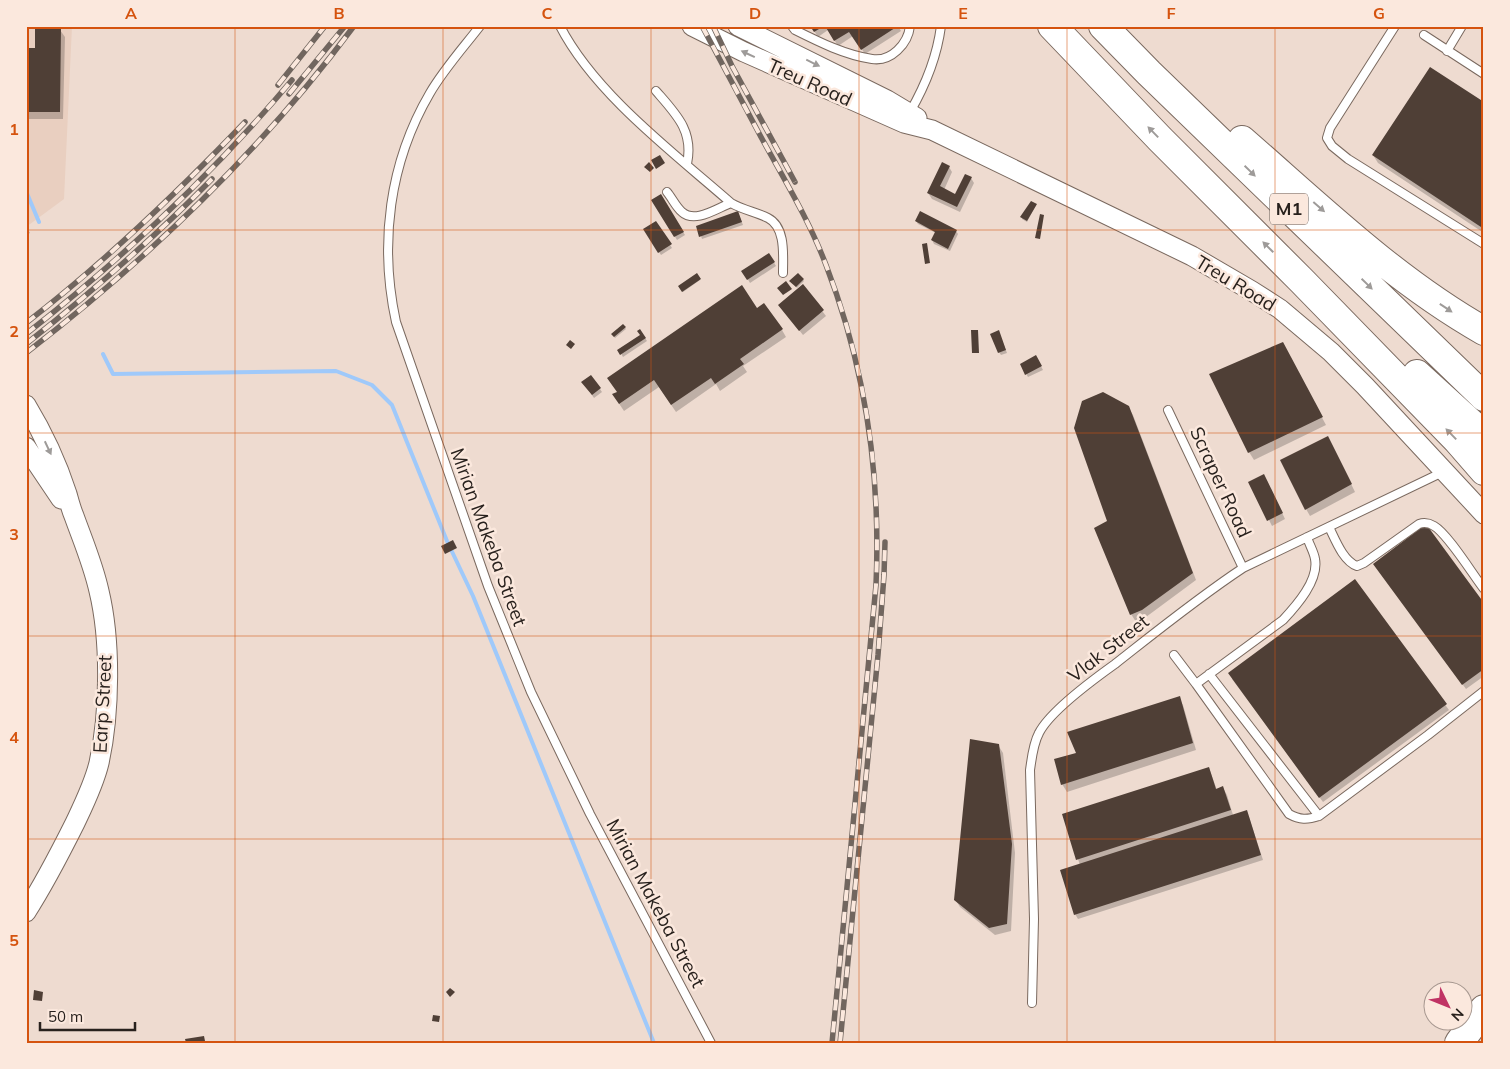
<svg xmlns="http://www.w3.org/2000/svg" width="1510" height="1069" viewBox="0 0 1510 1069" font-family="Mulish,sans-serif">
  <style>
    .built { fill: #e9cfc0 }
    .shadow { fill: #0003 }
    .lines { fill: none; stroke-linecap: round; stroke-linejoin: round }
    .stream { stroke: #9fc9fa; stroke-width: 4 }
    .building { fill: #4f3f36 }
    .service-casing { stroke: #7a695f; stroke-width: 10 }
    .tertiary-casing { stroke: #7a695f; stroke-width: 21 }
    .motorway-casing { stroke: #7a695f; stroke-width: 30 }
    .service { stroke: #fff; stroke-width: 8 }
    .tertiary { stroke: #fff; stroke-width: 19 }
    .motorway { stroke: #fff; stroke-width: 28 }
    .rail-casing { stroke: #71665f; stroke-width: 5.5 }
    .rail { stroke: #fbe8dd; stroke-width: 4; stroke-dasharray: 11; stroke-linecap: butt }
    .oneway { fill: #9e9b99 }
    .grid { fill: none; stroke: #d5530e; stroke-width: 1; stroke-opacity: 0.55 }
    .labels { text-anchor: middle; stroke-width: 5; stroke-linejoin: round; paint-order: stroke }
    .shield { fill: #fbe8dd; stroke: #675d57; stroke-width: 1 }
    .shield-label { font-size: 18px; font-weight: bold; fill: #28211d }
    .street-label { font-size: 19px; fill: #28211d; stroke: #fbe8dd }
    .neatline { fill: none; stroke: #d5530e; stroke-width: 2 }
    .grid-label { font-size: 16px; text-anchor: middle; font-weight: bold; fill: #d5530e }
  </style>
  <rect width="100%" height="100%" fill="#eedbd0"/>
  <path class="built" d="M26,26h46l-8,173 -38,28z"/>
  <path class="shadow" d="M811,26h87l3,5 -36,23 -12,-18 -15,10 -10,-16 -10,7z
    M60,30l5,7 -2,82h-37v-70l10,1z
    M1484,104v129l-106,-70 -5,-8z
    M949,167l3,5 -8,18 12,5 15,-17 3,5 -14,29 -28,-13 -4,-6z
    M660,195l25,40 -8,5 -24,-40z
    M1036,205l-9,17 -5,-3v-2z
    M738,212l5,13 -41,14 -1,-3z
    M916,221l40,10 2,3 -8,17 -16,-7 -2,-4 4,-7 -18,-9z
    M656,222l16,26 -11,7 -17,-25z
    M26,226l4,7 -4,2z
    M769,254l7,12 -26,17 -7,-12z
    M798,274l6,7 -7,7 -5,-6z
    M696,275l4,5 -17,12 -4,-5z
    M803,286l23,30 -23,19 -24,-30z
    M757,309l25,21 4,7 -43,29 4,6 -27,19 -4,-7 -40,28 -17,-25 -35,24 -6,-9z
    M623,325l3,4 -11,9 -3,-4z
    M640,330l7,11 -24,16 -4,-7 22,-15z
    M1000,335l7,18 -6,2 -2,-3z
    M1286,351l40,74 -72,35 -5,-8z
    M1036,357l7,13 -15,7 -7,-12z
    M591,376l11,16 -8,6 -9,-13z
    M1128,407l5,8 63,165 -50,37 -10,5 -5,-8z
    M1332,445l23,47 -45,24 -4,-7z
    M1267,481l18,38 -13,7 -22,-44z
    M1378,569l106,36v71l-18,13z
    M1355,581l94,129 -126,92 -91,-123z
    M1179,698l4,7 13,45 -129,42 -5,-8 16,-30z
    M998,745l5,8 12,100 -4,78 -16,4 -35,-28 -5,-8z
    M1209,768l8,22 6,-2 4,7 6,20 16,2 14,43 -185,59 -3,-5 5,-49 -17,-50z
    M204,1038v4l-17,1z"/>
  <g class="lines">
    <path class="stream" d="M26,191l13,31
      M103,354l10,20 223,-3 36,14 20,20 55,136 26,55 181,447"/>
  </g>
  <path class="building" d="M810,26h14l-10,6z
    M825,26h73l-37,24 -12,-18 -15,9z
    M35,28h26l-1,84h-34v-64h9z
    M1430,67l54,35v127l-112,-74z
    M660,155l5,8 -9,6 -5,-9z
    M649,162l5,6 -4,4 -6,-5z
    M942,162l8,4 -10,20 15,8 10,-20 7,3 -15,30 -30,-14z
    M661,194l23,38 -10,5 -23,-37z
    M1031,201l6,3 -10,17 -7,-4z
    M738,211l4,11 -43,15 -3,-11z
    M920,211l37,19 -9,19 -17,-9 4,-8 -20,-11z
    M1040,214l4,1 -4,24 -5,-1z
    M656,221l16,23 -14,9 -15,-24z
    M927,243l3,20 -5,1 -3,-20z
    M769,253l6,9 -28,18 -6,-9z
    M697,273l4,6 -19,13 -4,-6z
    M798,273l6,6 -8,8 -7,-6z
    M786,281l6,8 -9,6 -6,-7z
    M803,284l21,26 -25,21 -21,-26z
    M742,285l15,23 7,-5 19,26 -43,30 4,5 -29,20 -4,-6 -40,27 -17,-25 -35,24 -7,-10 5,-2 -10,-14z
    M623,324l3,3 -12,10 -3,-3z
    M640,329l6,9 -26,17 -3,-5 23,-15 -3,-4z
    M971,330h7l1,23h-7z
    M999,330l7,20 -8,3 -8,-19z
    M570,340l5,4 -4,5 -5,-4z
    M1283,342l40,75 -75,36 -39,-79z
    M1036,355l6,11 -17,9 -5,-11z
    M591,375l10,13 -9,7 -11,-13z
    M1103,392l26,14 64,167 -51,37 -12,5 -36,-87 13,-7 -33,-93 8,-27z
    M1328,436l24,48 -47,26 -25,-50z
    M1264,474l19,39 -16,8 -19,-39z
    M1426,524l58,79v66l-22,16 -89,-121z
    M453,540l4,8 -12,6 -4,-8z
    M1355,579l92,125 -128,94 -91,-125z
    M1180,696l13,47 -132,42 -7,-26 22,-6 -9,-21z
    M970,739l29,5 13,100 -5,80 -18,4 -35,-28z
    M1209,767l7,22 7,-3 8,24 -155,50 -14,-46z
    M1247,810l14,45 -187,60 -14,-45z
    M450,988l5,4 -5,5 -4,-5z
    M34,990l9,2 -1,9 -9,-1z
    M433,1015l7,1 -1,6 -7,-1z
    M204,1036l1,5 -19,2 -1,-4z"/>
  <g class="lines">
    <defs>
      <path id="service" d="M480,26c-17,22 -36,43 -50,67 -41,70 -51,151 -34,229l92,264 43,106 59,122 121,229
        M560,26c35,68 114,127 171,177 12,7 25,9 37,15 18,9 15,38 15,55
        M792,26l3,4c24,12 50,25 77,29 19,3 36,-15 38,-33
        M1395,26l-65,102 -3,10 5,8 16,13 136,85
        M1424,35l60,39
        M1447,51l15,-25
        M656,91c20,23 38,40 31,73
        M910,112c15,-26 27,-55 31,-86
        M667,192c5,6 9,15 15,20 13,12 35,-4 49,-9
        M1168,410l75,158
        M1329,527c6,12 14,34 28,39l7,-3 55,-39c6,-2 10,-1 15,2 14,8 39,49 50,63
        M1307,537c2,7 7,15 8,22 4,21 -18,46 -32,61l-87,64 93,130c11,6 18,6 30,2l109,-81 56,-44
        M1174,655l22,29
        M1209,674l110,142
        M1032,1003l2,-84 -4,-149c2,-13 3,-26 9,-37 11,-22 55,-54 76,-69 42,-33 84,-67 128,-96l202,-97"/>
      <path id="tertiary" d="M692,26l52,26 160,71 28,7 260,126 60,35 28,18 51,43 34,34 119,128
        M738,26l149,74 30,18
        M26,405c17,28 31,58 41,89 2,7 4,15 7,22 9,25 19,48 25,75 12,50 11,122 0,172 -5,21 -15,41 -24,60 -15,30 -31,61 -49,89
        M26,447l35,52"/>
      <path id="motorway" d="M1052,26l108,113 142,142 155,159 27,31
        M1103,26l46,47 335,324
        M1242,140c77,67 152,140 242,191
        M1417,374l67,61
        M1459,1043l25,-34"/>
    </defs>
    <use href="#service" class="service-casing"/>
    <use href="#tertiary" class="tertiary-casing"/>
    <use href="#motorway" class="motorway-casing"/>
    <use href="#service" class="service"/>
    <use href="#tertiary" class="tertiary"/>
    <use href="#motorway" class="motorway"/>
    <defs>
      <path id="rail" d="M702,26c20,37 39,74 59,111 23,42 48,83 65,128 40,104 55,209 50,320l-44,458
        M713,26l19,40 63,116
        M278,85l47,-59
        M289,94l56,-68
        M26,323c79,-61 150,-129 219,-201
        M26,334c97,-76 187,-160 266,-254
        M26,344c66,-52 128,-106 186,-165
        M26,353c122,-94 236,-203 328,-327
        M840,1043l38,-388 6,-80 1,-33"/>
    </defs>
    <use href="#rail" class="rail-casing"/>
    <use href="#rail" class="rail"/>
  </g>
  <defs><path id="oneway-solid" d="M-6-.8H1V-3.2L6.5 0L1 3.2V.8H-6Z" transform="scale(1.25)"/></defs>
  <g class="oneway">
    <use href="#oneway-solid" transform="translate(748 54) rotate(-155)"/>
    <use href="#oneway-solid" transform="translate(813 63) rotate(26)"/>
    <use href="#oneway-solid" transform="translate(1153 132) rotate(-134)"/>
    <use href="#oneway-solid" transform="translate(1250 171) rotate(44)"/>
    <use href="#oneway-solid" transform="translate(1319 207) rotate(41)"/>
    <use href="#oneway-solid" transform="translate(1268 247) rotate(-135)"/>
    <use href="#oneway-solid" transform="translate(1367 284) rotate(44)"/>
    <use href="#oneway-solid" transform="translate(1446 308) rotate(34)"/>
    <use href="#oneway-solid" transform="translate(1451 434) rotate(-134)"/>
    <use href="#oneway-solid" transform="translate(48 448) rotate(65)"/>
  </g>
  <path class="grid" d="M235,26v1017M443,26v1017M651,26v1017M859,26v1017M1067,26v1017M1275,26v1017M26,230h1458M26,433h1458M26,636h1458M26,839h1458"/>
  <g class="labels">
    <rect class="shield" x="1270" y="193.5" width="38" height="31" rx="4"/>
    <g class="shield-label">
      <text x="1289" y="215">M1</text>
    </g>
    <g class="street-label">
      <text transform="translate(810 82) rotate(24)" y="7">Treu Road</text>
      <text transform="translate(1236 283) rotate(31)" y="7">Treu Road</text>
      <text transform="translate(1221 482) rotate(65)" y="7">Scraper Road</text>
      <text transform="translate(489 537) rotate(70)" y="7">Mirian Makeba Street</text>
      <text transform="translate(1108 648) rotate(-38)" y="7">Vlak Street</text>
      <text transform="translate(102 704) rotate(-87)" y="7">Earp Street</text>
      <text transform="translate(656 903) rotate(62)" y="7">Mirian Makeba Street</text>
    </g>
  </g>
  <rect width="1510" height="1069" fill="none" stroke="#fbe8dd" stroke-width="55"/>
  <g transform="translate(1448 1006) rotate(133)"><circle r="24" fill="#fbe8dd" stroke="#a79890"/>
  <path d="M0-4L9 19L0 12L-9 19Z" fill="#c03364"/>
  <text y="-8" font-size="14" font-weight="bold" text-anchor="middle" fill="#28211d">N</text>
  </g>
  <path d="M40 1022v8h95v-8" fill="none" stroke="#28211d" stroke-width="2.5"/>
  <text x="48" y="1022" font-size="15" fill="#28211d" stroke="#fbe8dd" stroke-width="4" paint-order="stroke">50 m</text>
  <rect x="28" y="28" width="1454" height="1014" class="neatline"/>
  <g class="grid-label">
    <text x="131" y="19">A</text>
    <text x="339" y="19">B</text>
    <text x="547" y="19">C</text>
    <text x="755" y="19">D</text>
    <text x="963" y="19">E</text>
    <text x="1171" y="19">F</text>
    <text x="1379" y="19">G</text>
    <text x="14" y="135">1</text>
    <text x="14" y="337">2</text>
    <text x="14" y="540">3</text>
    <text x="14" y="743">4</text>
    <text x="14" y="946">5</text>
  </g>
</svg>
